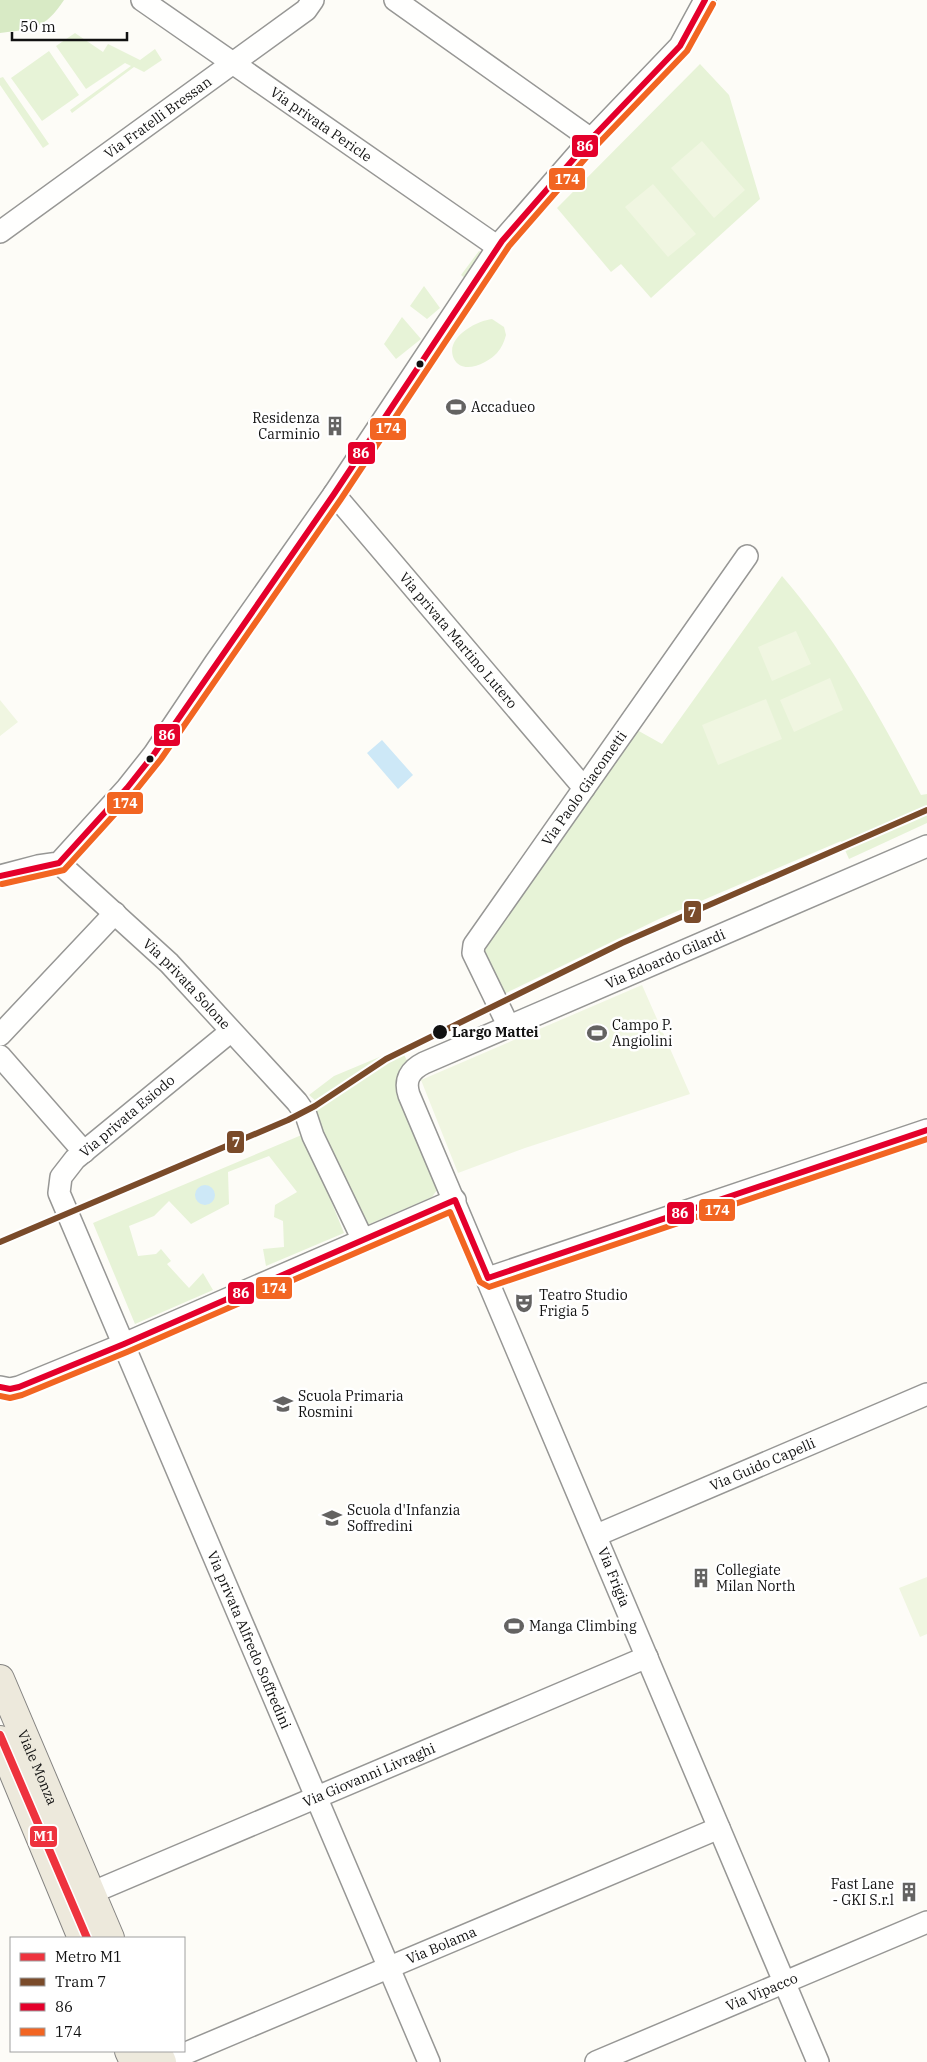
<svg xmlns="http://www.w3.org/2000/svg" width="927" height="2062" viewBox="0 0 927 2062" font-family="'IBM Plex Serif',serif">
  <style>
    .green { fill: #e7f3d7 }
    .forest { fill: #d8eac5 }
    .pitch { fill: #f0f6e1 }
    .water { fill: #cde8f7 }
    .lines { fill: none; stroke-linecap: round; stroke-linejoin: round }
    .minor-casing { stroke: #979795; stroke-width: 24 }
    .major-casing { stroke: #858482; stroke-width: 30 }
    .minor { stroke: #fffffe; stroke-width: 21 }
    .major { stroke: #ede9dc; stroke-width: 28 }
    .bus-1-casing { stroke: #fff; stroke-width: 10 }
    .bus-2-casing { stroke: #fff; stroke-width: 10 }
    .bus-1 { stroke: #e4002b; stroke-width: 6 }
    .bus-2 { stroke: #f26522; stroke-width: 6 }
    .tram-1-casing { stroke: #fff; stroke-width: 10 }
    .tram-1 { stroke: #7a4b2a; stroke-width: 6 }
    .metro-1-casing { stroke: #fff; stroke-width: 11 }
    .metro-1 { stroke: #ee333e; stroke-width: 8 }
    .bus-dot { fill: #111; stroke: #fff; stroke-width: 2 }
    .labels { text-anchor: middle; stroke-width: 5; stroke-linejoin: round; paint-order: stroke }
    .street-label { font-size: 14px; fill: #111; stroke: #fff }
    .poi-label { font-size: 14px; fill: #111; stroke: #fff; text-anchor: start }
    .stop-label { font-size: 14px; font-weight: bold; fill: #111; stroke: #fff; text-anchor: start }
    .line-badge { stroke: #fff; stroke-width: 2 }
    .badge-label { font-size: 14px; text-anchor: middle; font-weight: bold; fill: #fff }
  </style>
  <rect width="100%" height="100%" fill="#fdfcf7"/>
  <path class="green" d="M75,33l28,19 5,-8 32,16 15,-11 7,11 -18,12 -10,-5 -62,46 -2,-3 61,-44 -6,-3 -39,26 -30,-43z
    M49,51l30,44 -37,26 -31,-43z
    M700,64l29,31 31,104 -109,99 -30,-34 -10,8 -54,-64z
    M3,77l46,67 -6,4 -43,-63v-7z
    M479,251l5,3 -17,26 -6,-5z
    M424,286l16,22 -13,11 -17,-13z
    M402,317l19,22 -25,20 -12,-15z
    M492,319l12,8 2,8c-2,7 -4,12 -9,18 -8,9 -34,23 -43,6 -10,-21 22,-38 38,-40z
    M782,576c57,66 99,142 139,219l6,-1v29l-78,36 -8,-18 -182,78 -157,76 -20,-35 2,-18 153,-212 25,14z
    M401,1048l8,17 -10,34 38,91 -5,7 -65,28 -23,-25 -26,-83 -7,-12 5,-4 -7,-6 25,-19z
    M304,1134l40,99 -78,33 -3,-17 21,-2 -1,-26 -9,-4 1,-12 22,-13 -28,-36 -41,16 1,32 -38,20 -22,-23 -15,15 -25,10 9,30 18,-2 5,-5 10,12 -4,3 22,24 14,-15 10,17 -78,34 -42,-101z"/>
  <path class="forest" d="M0,0h64c-19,29 -31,29 -64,33z"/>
  <path class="pitch" d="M702,141l43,49 -31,28 -43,-50z
    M653,184l43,50 -28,23 -43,-50z
    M796,631l15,33 -39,17 -14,-34z
    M830,678l13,32 -49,22 -14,-32z
    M766,699l16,40 -64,26 -16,-40z
    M0,700l18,22 -18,14z
    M642,985l48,109 -165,54 -67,25 -37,-93z
    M927,1577v57l-7,3 -21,-49z"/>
  <path class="water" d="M382,740l31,35 -15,14 -31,-36z
    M195 1195a10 10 0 1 1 20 0a10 10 0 1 1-20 0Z"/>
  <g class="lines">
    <defs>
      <g id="minor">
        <path id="s1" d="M142,0l356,247"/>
        <path d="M395,0l196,139"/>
        <path id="s2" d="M0,232l306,-222 7,-10"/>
        <path id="s3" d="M334,494l250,294"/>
        <path id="s4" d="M59,863l110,100 128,139 9,13 7,21 50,104"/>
        <path d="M0,876l38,-10 21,-3 68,-75 27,-34 61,-91 119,-169 168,-253 89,-102 89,-93 25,-46"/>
        <path id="s5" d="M509,1027l-36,-74 1,-8 273,-389"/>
        <path id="s6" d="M230,1032l-155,127 -14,18 -2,16 370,869"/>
        <path d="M0,1035l115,-122"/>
        <path d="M0,1056l84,96"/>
        <path d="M488,1278l439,-148"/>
        <path d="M0,1387l10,2 9,-2 105,-43 331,-144"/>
        <path id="s7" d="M597,1535l330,-141"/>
        <path id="s8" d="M91,1893l556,-236"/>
        <path id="s9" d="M165,2062l554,-234"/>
        <path id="s10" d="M596,2062l331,-140"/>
        <path id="s11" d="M818,2062l-409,-967c-5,-15 1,-25 15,-32l503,-217"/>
      </g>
      <g id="major">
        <path id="s12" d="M0,1679l110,259"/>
        <path d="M0,1740l82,198"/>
        <path d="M129,2051l5,11"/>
        <path d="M157,2051l5,11"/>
      </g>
    </defs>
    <use href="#minor" class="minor-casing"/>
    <use href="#major" class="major-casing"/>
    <use href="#minor" class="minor"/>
    <use href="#major" class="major"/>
    <defs>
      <path id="bus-1" d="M0,876l59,-13 68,-75 27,-34 180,-260 168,-253 89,-102 89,-93 25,-46
        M0,1387l10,2 9,-2 105,-43 331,-144 33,78 439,-148"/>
      <path id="bus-2" d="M2,884l62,-14 69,-76 28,-35 180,-260 168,-253 88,-101 90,-94 26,-47
        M0,1396l10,2 12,-3 105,-43 323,-140 30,70 9,5 438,-148"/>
    </defs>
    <use href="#bus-1" class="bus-1-casing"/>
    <use href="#bus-2" class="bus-2-casing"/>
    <use href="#bus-1" class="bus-1"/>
    <use href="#bus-2" class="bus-2"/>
    <defs>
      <path id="tram-1" d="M0,1242l288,-122 27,-14 71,-47 236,-116 305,-133"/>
    </defs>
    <use href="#tram-1" class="tram-1-casing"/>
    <use href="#tram-1" class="tram-1"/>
    <defs>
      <path id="metro-1" d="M0,1735l87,203"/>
    </defs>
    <use href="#metro-1" class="metro-1-casing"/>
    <use href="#metro-1" class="metro-1"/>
  </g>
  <defs>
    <symbol id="stadium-bare" viewBox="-9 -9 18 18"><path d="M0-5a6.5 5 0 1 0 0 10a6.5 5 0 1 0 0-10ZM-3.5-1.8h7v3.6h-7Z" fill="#646362" stroke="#fff" stroke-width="2.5" paint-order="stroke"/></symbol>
    <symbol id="building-bare" viewBox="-9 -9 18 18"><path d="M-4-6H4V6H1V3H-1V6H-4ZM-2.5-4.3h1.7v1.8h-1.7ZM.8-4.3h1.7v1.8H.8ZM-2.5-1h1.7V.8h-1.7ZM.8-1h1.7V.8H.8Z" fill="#646362" stroke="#fff" stroke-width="2.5" paint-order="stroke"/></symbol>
    <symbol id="theatre-bare" viewBox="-9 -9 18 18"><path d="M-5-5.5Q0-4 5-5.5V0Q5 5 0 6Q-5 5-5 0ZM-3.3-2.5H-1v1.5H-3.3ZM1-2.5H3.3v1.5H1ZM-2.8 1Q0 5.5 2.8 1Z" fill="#646362" stroke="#fff" stroke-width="2.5" paint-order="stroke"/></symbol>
    <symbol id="school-bare" viewBox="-9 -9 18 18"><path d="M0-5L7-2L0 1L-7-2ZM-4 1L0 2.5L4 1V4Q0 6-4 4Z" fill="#646362" stroke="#fff" stroke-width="2.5" paint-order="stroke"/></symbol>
  </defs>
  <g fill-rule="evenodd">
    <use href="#stadium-bare" x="442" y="393" width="28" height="28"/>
    <use href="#building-bare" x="321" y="412" width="28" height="28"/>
    <use href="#stadium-bare" x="583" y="1019" width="28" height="28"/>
    <use href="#theatre-bare" x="510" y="1289" width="28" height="28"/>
    <use href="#school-bare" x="269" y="1390" width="28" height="28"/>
    <use href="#school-bare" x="318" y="1504" width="28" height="28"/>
    <use href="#building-bare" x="687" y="1564" width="28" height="28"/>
    <use href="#stadium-bare" x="500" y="1612" width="28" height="28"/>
    <use href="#building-bare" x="895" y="1878" width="28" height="28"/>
  </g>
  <g class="bus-dot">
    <circle cx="420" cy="364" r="4.5"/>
    <circle cx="150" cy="759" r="4.5"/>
    <circle cx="440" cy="1032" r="8"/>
  </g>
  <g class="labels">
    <g class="street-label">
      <text dy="5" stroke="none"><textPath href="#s2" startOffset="195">Via Fratelli Bressan</textPath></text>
      <text dy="5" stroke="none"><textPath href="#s1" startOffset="218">Via privata Pericle</textPath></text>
      <text dy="5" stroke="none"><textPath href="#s3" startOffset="192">Via privata Martino Lutero</textPath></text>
      <text dy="5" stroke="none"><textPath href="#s5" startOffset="282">Via Paolo Giacometti</textPath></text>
      <text dy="5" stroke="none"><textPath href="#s11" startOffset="1352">Via Edoardo Gilardi</textPath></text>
      <text dy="5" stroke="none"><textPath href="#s4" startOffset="176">Via privata Solone</textPath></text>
      <text transform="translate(127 1116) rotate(-40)" y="5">Via privata Esiodo</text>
      <text dy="5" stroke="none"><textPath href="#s7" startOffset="180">Via Guido Capelli</textPath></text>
      <text transform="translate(614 1577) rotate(68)" y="5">Via Frigia</text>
      <text dy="5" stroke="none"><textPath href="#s6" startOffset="725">Via privata Alfredo Soffredini</textPath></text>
      <text dy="5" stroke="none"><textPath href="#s12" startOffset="96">Viale Monza</textPath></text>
      <text dy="5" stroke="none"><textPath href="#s8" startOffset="302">Via Giovanni Livraghi</textPath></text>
      <text dy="5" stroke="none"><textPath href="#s9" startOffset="300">Via Bolama</textPath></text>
      <text dy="5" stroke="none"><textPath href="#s10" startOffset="180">Via Vipacco</textPath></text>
    </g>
    <g class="poi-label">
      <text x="471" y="412">Accadueo</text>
      <text x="320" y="423" text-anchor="end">Residenza<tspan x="320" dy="16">Carminio</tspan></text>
      <text x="612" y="1030">Campo P.<tspan x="612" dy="16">Angiolini</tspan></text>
      <text x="539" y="1300">Teatro Studio<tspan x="539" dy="16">Frigia 5</tspan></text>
      <text x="298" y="1401">Scuola Primaria<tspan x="298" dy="16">Rosmini</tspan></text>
      <text x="347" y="1515">Scuola d'Infanzia<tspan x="347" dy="16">Soffredini</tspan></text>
      <text x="716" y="1575">Collegiate<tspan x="716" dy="16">Milan North</tspan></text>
      <text x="529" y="1631">Manga Climbing</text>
      <text x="894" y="1889" text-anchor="end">Fast Lane<tspan x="894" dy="16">- GKI S.r.l</tspan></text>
    </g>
    <g class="stop-label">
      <text x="452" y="1037">Largo Mattei</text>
    </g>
  </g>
  <g class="line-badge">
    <rect x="571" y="134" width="28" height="24" rx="5" fill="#e4002b"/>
    <rect x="548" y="167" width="38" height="24" rx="5" fill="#f26522"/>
    <rect x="369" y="417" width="38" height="24" rx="5" fill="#f26522"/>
    <rect x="347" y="441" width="29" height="24" rx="5" fill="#e4002b"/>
    <rect x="153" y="723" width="28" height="24" rx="5" fill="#e4002b"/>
    <rect x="106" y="791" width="38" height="24" rx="5" fill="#f26522"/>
    <rect x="683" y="900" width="19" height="24" rx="5" fill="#7a4b2a"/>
    <rect x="226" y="1130" width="19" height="24" rx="5" fill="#7a4b2a"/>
    <rect x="698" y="1198" width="38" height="24" rx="5" fill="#f26522"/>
    <rect x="666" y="1201" width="29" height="24" rx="5" fill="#e4002b"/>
    <rect x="255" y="1276" width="38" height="24" rx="5" fill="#f26522"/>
    <rect x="227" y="1281" width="28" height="24" rx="5" fill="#e4002b"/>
    <rect x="29" y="1825" width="29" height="23" rx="5" fill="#ee333e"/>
  </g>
  <g class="badge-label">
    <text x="585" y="151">86</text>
    <text x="567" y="184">174</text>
    <text x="388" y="433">174</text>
    <text x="361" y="458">86</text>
    <text x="167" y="740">86</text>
    <text x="125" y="808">174</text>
    <text x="692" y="917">7</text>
    <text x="236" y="1147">7</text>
    <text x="717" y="1215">174</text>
    <text x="680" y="1218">86</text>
    <text x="274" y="1293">174</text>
    <text x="241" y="1298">86</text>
    <text x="44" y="1841">M1</text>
  </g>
  <rect x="10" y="1937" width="175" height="115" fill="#ffffff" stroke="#a0a0a0"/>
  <rect x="20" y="1953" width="25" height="8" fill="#ee333e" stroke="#a0a0a0"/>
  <text x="55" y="1962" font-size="15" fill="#111111">Metro M1</text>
  <rect x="20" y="1978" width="25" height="8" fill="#7a4b2a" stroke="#a0a0a0"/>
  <text x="55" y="1987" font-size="15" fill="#111111">Tram 7</text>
  <rect x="20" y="2003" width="25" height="8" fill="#e4002b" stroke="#a0a0a0"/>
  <text x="55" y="2012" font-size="15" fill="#111111">86</text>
  <rect x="20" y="2028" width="25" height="8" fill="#f26522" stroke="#a0a0a0"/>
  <text x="55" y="2037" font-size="15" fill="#111111">174</text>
  <path d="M12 32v8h115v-8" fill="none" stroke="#111111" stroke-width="2.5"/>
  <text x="20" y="32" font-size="15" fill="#111111" stroke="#ffffff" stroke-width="4" paint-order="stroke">50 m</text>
</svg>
